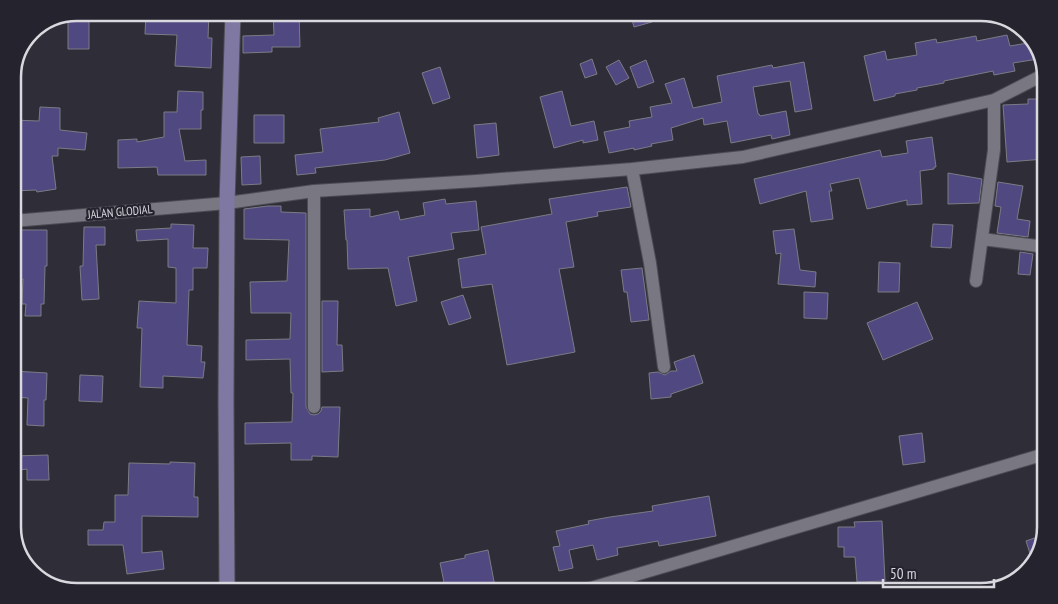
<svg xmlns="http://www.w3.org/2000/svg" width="1058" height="604" viewBox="0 0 1058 604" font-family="'PT Sans Narrow',sans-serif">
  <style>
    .building { fill: #504880; stroke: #7b7b86 }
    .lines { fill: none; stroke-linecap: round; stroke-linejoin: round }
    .street-casing { stroke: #4d4c54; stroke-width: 14 }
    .secondary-casing { stroke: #4d4c54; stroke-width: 17 }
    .street { stroke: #787782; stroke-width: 12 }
    .secondary { stroke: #7f78a3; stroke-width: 15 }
    .labels { text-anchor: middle; stroke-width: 4.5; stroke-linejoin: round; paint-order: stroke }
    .street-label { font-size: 12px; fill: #d8d8de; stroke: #25242e }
    .rim { fill: none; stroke: #d8d8de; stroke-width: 2.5 }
  </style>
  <rect width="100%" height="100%" fill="#2f2e38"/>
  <path class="building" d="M146,12h63l-1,26h4l-1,30 -36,-2 2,-31 -32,-1z
    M273,12h26l1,35h-28v5l-29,1v-17l31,-1z
    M630,12h20l2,10 -18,5z
    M68,19h21v30h-21z
    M1007,35l3,11 24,-4 2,2 2,15 -25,4 2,8 -21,4 -1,-4 -49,10v2l-27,5v2l-22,4v2l-21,5 -10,-45 21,-5 2,9 30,-5 -2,-12 21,-4 1,4 39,-7 1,5z
    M592,59l5,15 -12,4 -5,-14z
    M619,60l10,18 -13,7 -10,-18z
    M646,60l8,22 -16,6 -8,-21z
    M804,62l8,47 -17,3 -5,-31 -37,6 5,27h1l1,2 26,-5 4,24 -18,4 -1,-4 -40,8 -4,-22 -23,4 -1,-7 -32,10 2,12 -22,4 1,2 -18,4v-2l-25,5 -5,-21 26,-5 -1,-6 23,-4 -2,-10 22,-4 -7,-19 19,-6 9,30 29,-6 -5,-26 55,-11 1,3z
    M440,67l10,31 -17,6 -11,-31z
    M178,91l25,1v18h-2v19h-22l6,32 21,-1v15h-48l-1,-8 -39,1v-28l19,-1v3l27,-5v-25h13z
    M562,91l9,35 23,-5 4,19 -15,3v-3l-29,8 -14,-51z
    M1028,99h17v60l-38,3 -4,-57 25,-1z
    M40,107l20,1v22l27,3 -2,17 -27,-2v8h-6l4,33 -19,3 -1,-2 -23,1v-71l26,1z
    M399,112l11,41 -25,7 -70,8 1,5 -19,2 -2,-20 28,-3 -3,-23 59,-7 -1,-4z
    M254,115h30v28h-30z
    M496,123l3,32 -22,3 -3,-33z
    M932,137l4,30h-2v2l-14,2 2,33 -15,1v-5l-40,9 -8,-31 -29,6 2,7h-3l4,28 -22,3 -5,-31 -46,13 -6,-25 126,-29 2,7 26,-4 -2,-12z
    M260,156l1,28 -19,1 -1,-28z
    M948,173l34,6 -3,24 -31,1z
    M998,182l25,4 -6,33 13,2 -2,16 -31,-4 4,-26 -6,-1z
    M627,187l4,20 -34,5 1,4 -32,6 8,45 -15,2 16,83 -68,13 -15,-81 -30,4 -4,-29 28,-5 -5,-27 71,-13 -3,-15z
    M445,199l1,5 30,-3 3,29 -28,3 3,16 -46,8 9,44 -21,5 -8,-38 -40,1 -1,-29h-1l-2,-30 26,-1v8l28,-6 2,9 25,-5 -2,-12z
    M268,206h13v6l25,1v194l4,7 4,1 4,-1 3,-3 1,-4h18l-2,50 -26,-1v4h-21v-17l-46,1v-21l47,-1 1,-29h-2l-1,-34 -44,1v-20l44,-1 1,-26h-40l-1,-31 37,-1 2,-41 -45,-1v-30z
    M171,224l23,1 -1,23h15l-1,20h-14v22h-4l-2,55 15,1 -1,16h4l-2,16 -40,-2v12l-23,-1 2,-59h-5l2,-27 37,2v-35l-8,-1v-28l-31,2 -1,-11 35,-2z
    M933,224l20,1 -2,23 -20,-1z
    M84,227h21v18h-9l3,54 -17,1 -2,-34h3z
    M794,229l6,41 16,2 -1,15 -37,-3 3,-31 -5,1 -3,-23z
    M20,230h27v36h-2l-1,38h-3v12h-16l1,-12h-4l1,-25 -10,1v-38h7z
    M1020,252l13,2 -3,21 -12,-1z
    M879,262l21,1 -1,29h-21z
    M642,268l7,52 -18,2 -4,-30h-3l-3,-22z
    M804,292l24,1 -1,26 -23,-1z
    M463,295l8,23 -22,7 -8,-23z
    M322,301h16l-1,44h5l1,26 -21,1z
    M917,302l16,37 -50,21 -16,-37z
    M694,355l9,28 -32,11v3l-20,2 -2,-26 9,-1 7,3 6,-4h6l-3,-9z
    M13,371l34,2 -1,27h-2v26l-17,-1 1,-27 -15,-1z
    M80,375l23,1 -1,26 -23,-1z
    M922,433l3,29 -22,3 -4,-29z
    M48,455l1,25h-22v-11l-14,2v-15z
    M170,462l25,1 -1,34h4v20l-56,-1v37l20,-2 2,18 -37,5 -4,-29h-35v-15h15l1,-8h11v-27h13l1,-32 41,1z
    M709,496l7,40 -57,10 -1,-5 -41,7 1,7 -21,5 -4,-15 -24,5 4,18 -14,3 -6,-24 7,-1 -4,-15 33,-7 -1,-3 22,-4 43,-6 -1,-5z
    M882,521l3,60 -28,1 -2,-25h-11v-10h-6v-20h17l-1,-5z
    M1043,535l-6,24 -4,4 -7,-22z
    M488,550l8,42h-50l-6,-29 25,-5v-3z"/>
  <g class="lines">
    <defs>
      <path id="street" d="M632,169l18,94 14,104
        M314,191v216
        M13,221l214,-18 87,-12 162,-10 156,-12 111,-12 251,-57 51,-26
        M982,239l63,8
        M976,281l18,-131v-50
        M581,591l264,-78 200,-59"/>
      <path id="secondary" d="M227,591l-1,-189 1,-199 6,-191"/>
    </defs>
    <use href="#street" class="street-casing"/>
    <use href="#secondary" class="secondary-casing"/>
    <use href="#street" class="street"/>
    <use href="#secondary" class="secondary"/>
  </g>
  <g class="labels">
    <g class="street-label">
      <text transform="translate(120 212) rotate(-5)" y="4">JALAN GLODIAL</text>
    </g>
  </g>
  <path d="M0 0H1058V604H0ZM77 21H981A56 56 0 0 1 1037 77V527A56 56 0 0 1 981 583H77A56 56 0 0 1 21 527V77A56 56 0 0 1 77 21Z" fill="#25242e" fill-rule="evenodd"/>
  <path class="rim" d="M77 21H981A56 56 0 0 1 1037 77V527A56 56 0 0 1 981 583H77A56 56 0 0 1 21 527V77A56 56 0 0 1 77 21Z"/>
  <path d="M883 579v8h111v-8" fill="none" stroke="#d8d8de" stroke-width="2.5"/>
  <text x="890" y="579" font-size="15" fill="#d8d8de" stroke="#25242e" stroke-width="4" paint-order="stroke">50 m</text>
</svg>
